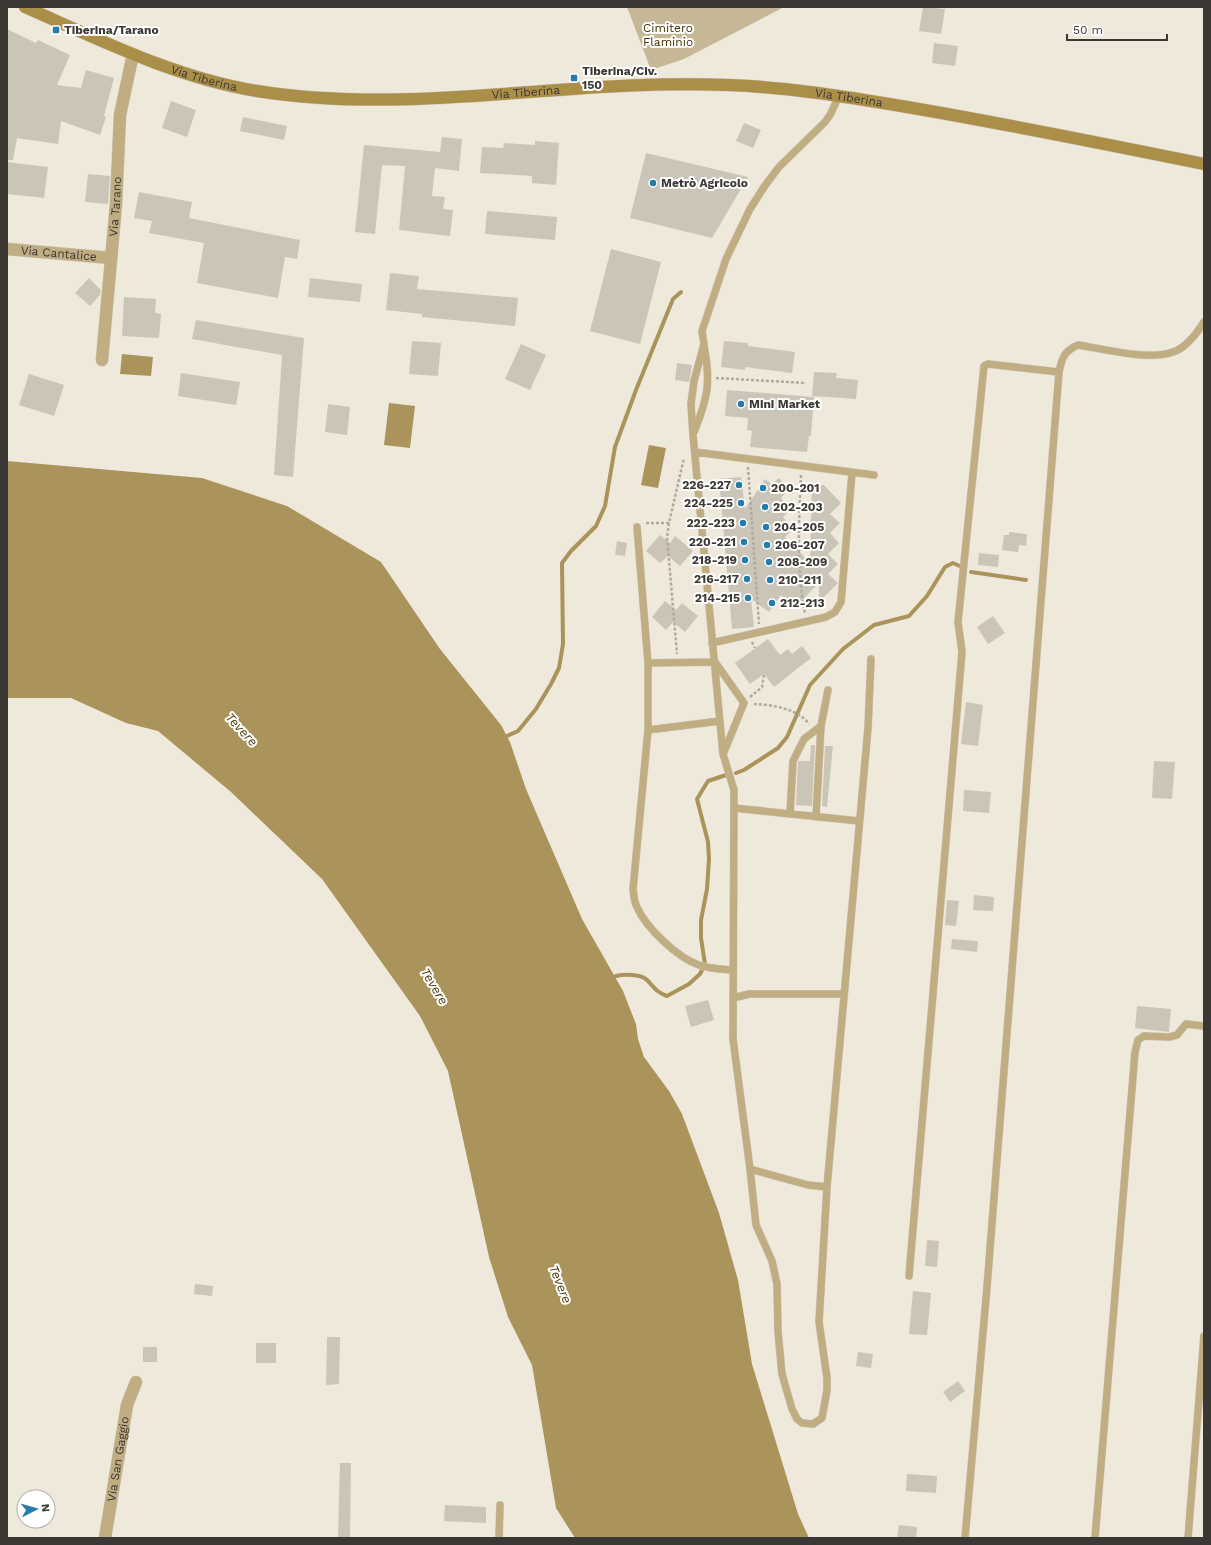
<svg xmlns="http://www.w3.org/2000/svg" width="1211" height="1545" viewBox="0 0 1211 1545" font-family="'Work Sans',sans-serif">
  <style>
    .green { fill: #c6b896 }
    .water { fill: #ab945b }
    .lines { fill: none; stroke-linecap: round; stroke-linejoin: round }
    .stream { stroke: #ab945b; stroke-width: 4 }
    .building { fill: #cbc5b8 }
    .lane-casing { stroke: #cbc6ba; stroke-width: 8 }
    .street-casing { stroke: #cbc6ba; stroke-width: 13 }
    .secondary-casing { stroke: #cbc6ba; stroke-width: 13 }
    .path { stroke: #b0aba0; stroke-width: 2.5; stroke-dasharray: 3 2; stroke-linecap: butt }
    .lane { stroke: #c0ad81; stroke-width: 7 }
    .street { stroke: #c0ad81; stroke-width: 12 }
    .secondary { stroke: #ab8f49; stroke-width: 12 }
    .poi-dot { fill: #257baa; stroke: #fff; stroke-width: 1.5 }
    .labels { text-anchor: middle; stroke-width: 4; stroke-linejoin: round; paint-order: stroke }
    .park-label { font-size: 12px; fill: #402f00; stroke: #fff }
    .poi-label { font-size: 12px; font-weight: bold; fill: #3b3833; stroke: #fff; text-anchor: start }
    .street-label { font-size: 12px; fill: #3b3833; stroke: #fff }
    .water-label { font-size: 13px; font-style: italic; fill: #4d3c0d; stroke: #fff }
  </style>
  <rect width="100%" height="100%" fill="#efe9dc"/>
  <path class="green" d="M627,7h157l-100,52 -33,11z"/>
  <path class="water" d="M122,354l31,3 -2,19 -31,-2z
    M389,403l26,3 -5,42 -26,-3z
    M649,445l17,3 -8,40 -17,-3z
    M7,461l195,17 85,28 94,56 59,87 61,76 9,17 16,47 56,130 41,72 13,33 2,15 6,18 25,34 13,23 37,99 19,67 14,84 46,150 11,24h-234l-19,-30 -24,-143 -24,-48 -19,-60 -41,-186 -28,-55 -98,-137 -91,-87 -73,-61 -32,-8 -55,-25h-64z"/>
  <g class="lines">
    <path class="stream" d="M971,572l55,8
      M507,736l11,-5 18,-22 15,-25 8,-16 4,-24 -1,-81 9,-12 25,-25 9,-20 10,-59 21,-57 37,-91 8,-7
      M736,773l8,-3 34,-22 9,-11 23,-52 33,-36 31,-24 35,-9 18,-20 18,-29 8,-4 9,4
      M616,976c8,-2 25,-2 31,4 7,7 9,12 20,16l22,-12 11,-10 5,-10 -4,-26v-18l6,-31 2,-30 -1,-17 -11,-43 11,-18 18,-6"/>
  </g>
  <path class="building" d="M923,7l22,2 -4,25 -22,-3z
    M7,29l29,14 2,-3 32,15 -13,30 24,3 5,-18 28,8 -10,38 2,1 -6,18 -39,-14 -3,23 -41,-6 -4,22h-6z
    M934,43l24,3 -3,20 -23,-3z
    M171,101l25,9 -9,27 -25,-9z
    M243,117l44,9 -3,14 -44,-9z
    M744,123l17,7 -8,18 -17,-7z
    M442,137l20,2 -3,32 -24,-3 -3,28 13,1 -2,12 10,1 -3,26 -51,-6 6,-64 -23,-1 -7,69 -20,-2 9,-87 76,7z
    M535,141l24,2 -3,42 -24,-2v-7l-52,-3 2,-26 21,1 1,-5 31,2z
    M646,153l102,24 -36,61 -82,-20z
    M7,162l41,5 -4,31 -37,-4z
    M88,174l22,2 -2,28 -23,-2z
    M139,192l53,10 -3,16 111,22 -3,19 -12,-2 -7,41 -81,-15 7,-40 -55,-10 3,-12 -18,-3z
    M487,211l70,6 -2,23 -70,-6z
    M611,249l50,13 -21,82 -50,-13z
    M390,273l29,3 -2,13 101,9 -3,28 -93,-9v-3l-36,-4z
    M89,278l12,12 -1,5 -10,11 -15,-13z
    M310,278l52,6 -2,18 -52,-5z
    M124,297l32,2 -1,14 6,1 -2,24 -37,-2z
    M196,320l108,18 -11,139 -19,-2 8,-120 -90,-16z
    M412,341l29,2 -3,33 -29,-2z
    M724,341l24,2v3l47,6 -3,21 -47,-6v3l-24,-3z
    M521,344l25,11 -16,35 -25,-11z
    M677,363l15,2 -3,17 -14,-2z
    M814,372l23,1 -1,5 22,2 -2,19 -44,-3z
    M181,373l59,9 -4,23 -58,-9z
    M29,374l35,11 -10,31 -35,-11z
    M727,390l87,7 -3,39h-2l-2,16 -57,-5 2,-16 -5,-1 1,-12 -23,-2z
    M328,404l22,3 -3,28 -22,-3z
    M741,477l4,32 20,-30 7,5 7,-6 10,11 -8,9 10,11 -8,8 10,12 -8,8 25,26 2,-78h12l17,18 -11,11 10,9 -10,10 9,10 -11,11 10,10 -10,10 10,9 -19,19v-19l-25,25 -13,-13 -12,17 -18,-13 3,28 -22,2 -13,-150z
    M1009,532l18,2 -1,12 -7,-1 -1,7 -16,-2 2,-15h5z
    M660,535l10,8 5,-7 18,15 -13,15 -12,-10 -8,7 -14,-12z
    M617,541l10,2 -2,13 -10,-1z
    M979,553l20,2 -1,12 -20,-2z
    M665,601l11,9 6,-7 16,13 -13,16 -12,-10 -7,8 -14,-13z
    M993,616l12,17 -17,11 -11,-17z
    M768,639l12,16 8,-6 4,5 10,-8 9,12 -37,29 -10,-13 -14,10 -15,-21z
    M966,702l17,3 -5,41 -17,-2z
    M811,745h4l-3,61 -16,-1 2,-44h12z
    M825,746h8l-6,61 -5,-1z
    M1154,761l21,1 -3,37 -20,-1z
    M964,790l27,2 -2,21 -26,-2z
    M974,895l20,2 -1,14 -20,-1z
    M947,900l12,1 -3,25 -11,-1z
    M952,939l26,2 -1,11 -26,-3z
    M708,1000l6,20 -23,7 -6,-21z
    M1137,1006l34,3 -2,23 -34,-4z
    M927,1240l12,1 -2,26 -12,-1z
    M195,1284l18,2 -1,10 -18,-2z
    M913,1291l18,2 -4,42 -18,-1z
    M327,1337h13l-1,47 -13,1z
    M256,1343h20v20h-20z
    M143,1347h14v15h-14z
    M858,1352l15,2 -2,14 -15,-2z
    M958,1381l7,10 -15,11 -7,-10z
    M340,1463h11l-1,75h-12z
    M907,1474l30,2 -1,17 -30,-2z
    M445,1505l41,2v16l-42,-2z
    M899,1525l18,2 -1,11h-19z"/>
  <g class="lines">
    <defs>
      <path id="lane" d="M694,432c14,-34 17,-50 10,-86
        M695,452l179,23
        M637,527l11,136v67l-15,159c1,6 1,13 4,18 9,21 41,51 62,58 11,4 22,4 34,5
        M712,643l114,-26 9,-5 6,-10 11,-129
        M648,663l67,-1 29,41 -20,49
        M648,730l72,-9
        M734,808l125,13
        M790,814l3,-53 11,-22 17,-13 7,-36
        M816,817l5,-91
        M733,998l16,-4h95
        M750,1169l6,56 16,36 5,23 1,48 4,42 10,35 5,10 5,4 11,1 9,-6 5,-28v-12l-8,-56 8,-135 41,-459 3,-69
        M827,1187l-19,-2 -58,-16 -17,-130 1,-249 -11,-36 -30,-319 -2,-31 3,-23 10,-37 -2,-13 24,-72 24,-50 14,-22 15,-20 46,-45 5,-7 9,-19
        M909,1276l53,-624 -4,-30 26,-256 4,-2 71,8c3,-14 5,-21 19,-27 25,4 72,16 95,7 13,-4 24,-19 31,-30
        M499,1538l1,-33
        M965,1538l22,-251 72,-915
        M1095,1538l40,-486 3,-12 6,-4 25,1 8,-2 9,-11 18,2
        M1188,1538l16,-202"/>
      <g id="street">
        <path id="s1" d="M7,249l104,9"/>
        <path id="s2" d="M102,360l14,-156 4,-89 13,-61"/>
        <path id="s3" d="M105,1538l22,-133 9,-23"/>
      </g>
      <g id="secondary">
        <path id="s4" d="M25,7c75,33 151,71 232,84 156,25 314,-13 471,-6 60,2 120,12 179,22 100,17 198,37 297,57"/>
      </g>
    </defs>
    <use href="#lane" class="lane-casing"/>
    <use href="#street" class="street-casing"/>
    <use href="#secondary" class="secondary-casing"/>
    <path class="path" d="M716,378l90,5
      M748,467l11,157
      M801,475c-2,46 -5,93 4,139
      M646,523h23l15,-65
      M669,523l-2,14 10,117
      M752,642l3,6
      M750,697l12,-10 2,-13
      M754,704c18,1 43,4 55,20"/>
    <use href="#lane" class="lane"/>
    <use href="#street" class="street"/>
    <use href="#secondary" class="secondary"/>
  </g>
  <g class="poi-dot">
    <rect x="52" y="26" width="8" height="8" rx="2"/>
    <rect x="570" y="74" width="8" height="8" rx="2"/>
    <circle cx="653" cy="183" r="4"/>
    <circle cx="741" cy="404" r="4"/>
    <circle cx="739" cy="485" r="4"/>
    <circle cx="763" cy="488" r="4"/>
    <circle cx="741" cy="503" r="4"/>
    <circle cx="765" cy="507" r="4"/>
    <circle cx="743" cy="523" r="4"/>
    <circle cx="766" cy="527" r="4"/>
    <circle cx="744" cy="542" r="4"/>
    <circle cx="767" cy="545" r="4"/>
    <circle cx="745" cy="560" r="4"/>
    <circle cx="769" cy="562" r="4"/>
    <circle cx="747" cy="579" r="4"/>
    <circle cx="770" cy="580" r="4"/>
    <circle cx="748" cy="598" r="4"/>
    <circle cx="772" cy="603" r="4"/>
  </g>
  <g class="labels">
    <g class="park-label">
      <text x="668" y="32">Cimitero<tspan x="668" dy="14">Flaminio</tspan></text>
    </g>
    <g class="poi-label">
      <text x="64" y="34">Tiberina/Tarano</text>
      <text x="582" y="75">Tiberina/Civ.<tspan x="582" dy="14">150</tspan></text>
      <text x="661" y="187">Metrò Agricolo</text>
      <text x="749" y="408">Mini Market</text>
      <text x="731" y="489" text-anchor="end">226-227</text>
      <text x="771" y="492">200-201</text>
      <text x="733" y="507" text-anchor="end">224-225</text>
      <text x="773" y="511">202-203</text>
      <text x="735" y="527" text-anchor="end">222-223</text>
      <text x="774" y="531">204-205</text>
      <text x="736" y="546" text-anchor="end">220-221</text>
      <text x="775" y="549">206-207</text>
      <text x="737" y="564" text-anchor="end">218-219</text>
      <text x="777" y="566">208-209</text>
      <text x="739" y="583" text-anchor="end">216-217</text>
      <text x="778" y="584">210-211</text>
      <text x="740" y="602" text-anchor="end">214-215</text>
      <text x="780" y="607">212-213</text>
    </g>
    <g class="street-label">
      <text dy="4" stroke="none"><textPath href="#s4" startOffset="193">Via Tiberina</textPath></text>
      <text dy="4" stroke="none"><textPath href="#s4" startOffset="517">Via Tiberina</textPath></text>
      <text dy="4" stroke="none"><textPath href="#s4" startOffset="841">Via Tiberina</textPath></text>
      <text dy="4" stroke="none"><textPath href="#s2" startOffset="154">Via Tarano</textPath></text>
      <text dy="4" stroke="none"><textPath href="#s1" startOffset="52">Via Cantalice</textPath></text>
      <text dy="4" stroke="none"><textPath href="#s3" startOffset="80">Via San Gaggio</textPath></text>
    </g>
    <g class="water-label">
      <text transform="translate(242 729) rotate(47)" y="5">Tevere</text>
      <text transform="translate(435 986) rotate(59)" y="5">Tevere</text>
      <text transform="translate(561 1284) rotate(68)" y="5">Tevere</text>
    </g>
  </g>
  <rect width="1211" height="1545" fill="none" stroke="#3b3833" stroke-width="16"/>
  <g transform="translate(36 1509) rotate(84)"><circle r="19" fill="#ffffff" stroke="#b1afad"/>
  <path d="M0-3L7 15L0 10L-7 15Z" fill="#257baa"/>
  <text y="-6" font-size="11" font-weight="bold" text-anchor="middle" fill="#3b3833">N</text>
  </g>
  <path d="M1067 34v6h100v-6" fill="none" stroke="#3b3833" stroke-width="2"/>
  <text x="1073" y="34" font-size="12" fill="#3b3833" stroke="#ffffff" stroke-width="3" paint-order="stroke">50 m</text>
</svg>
